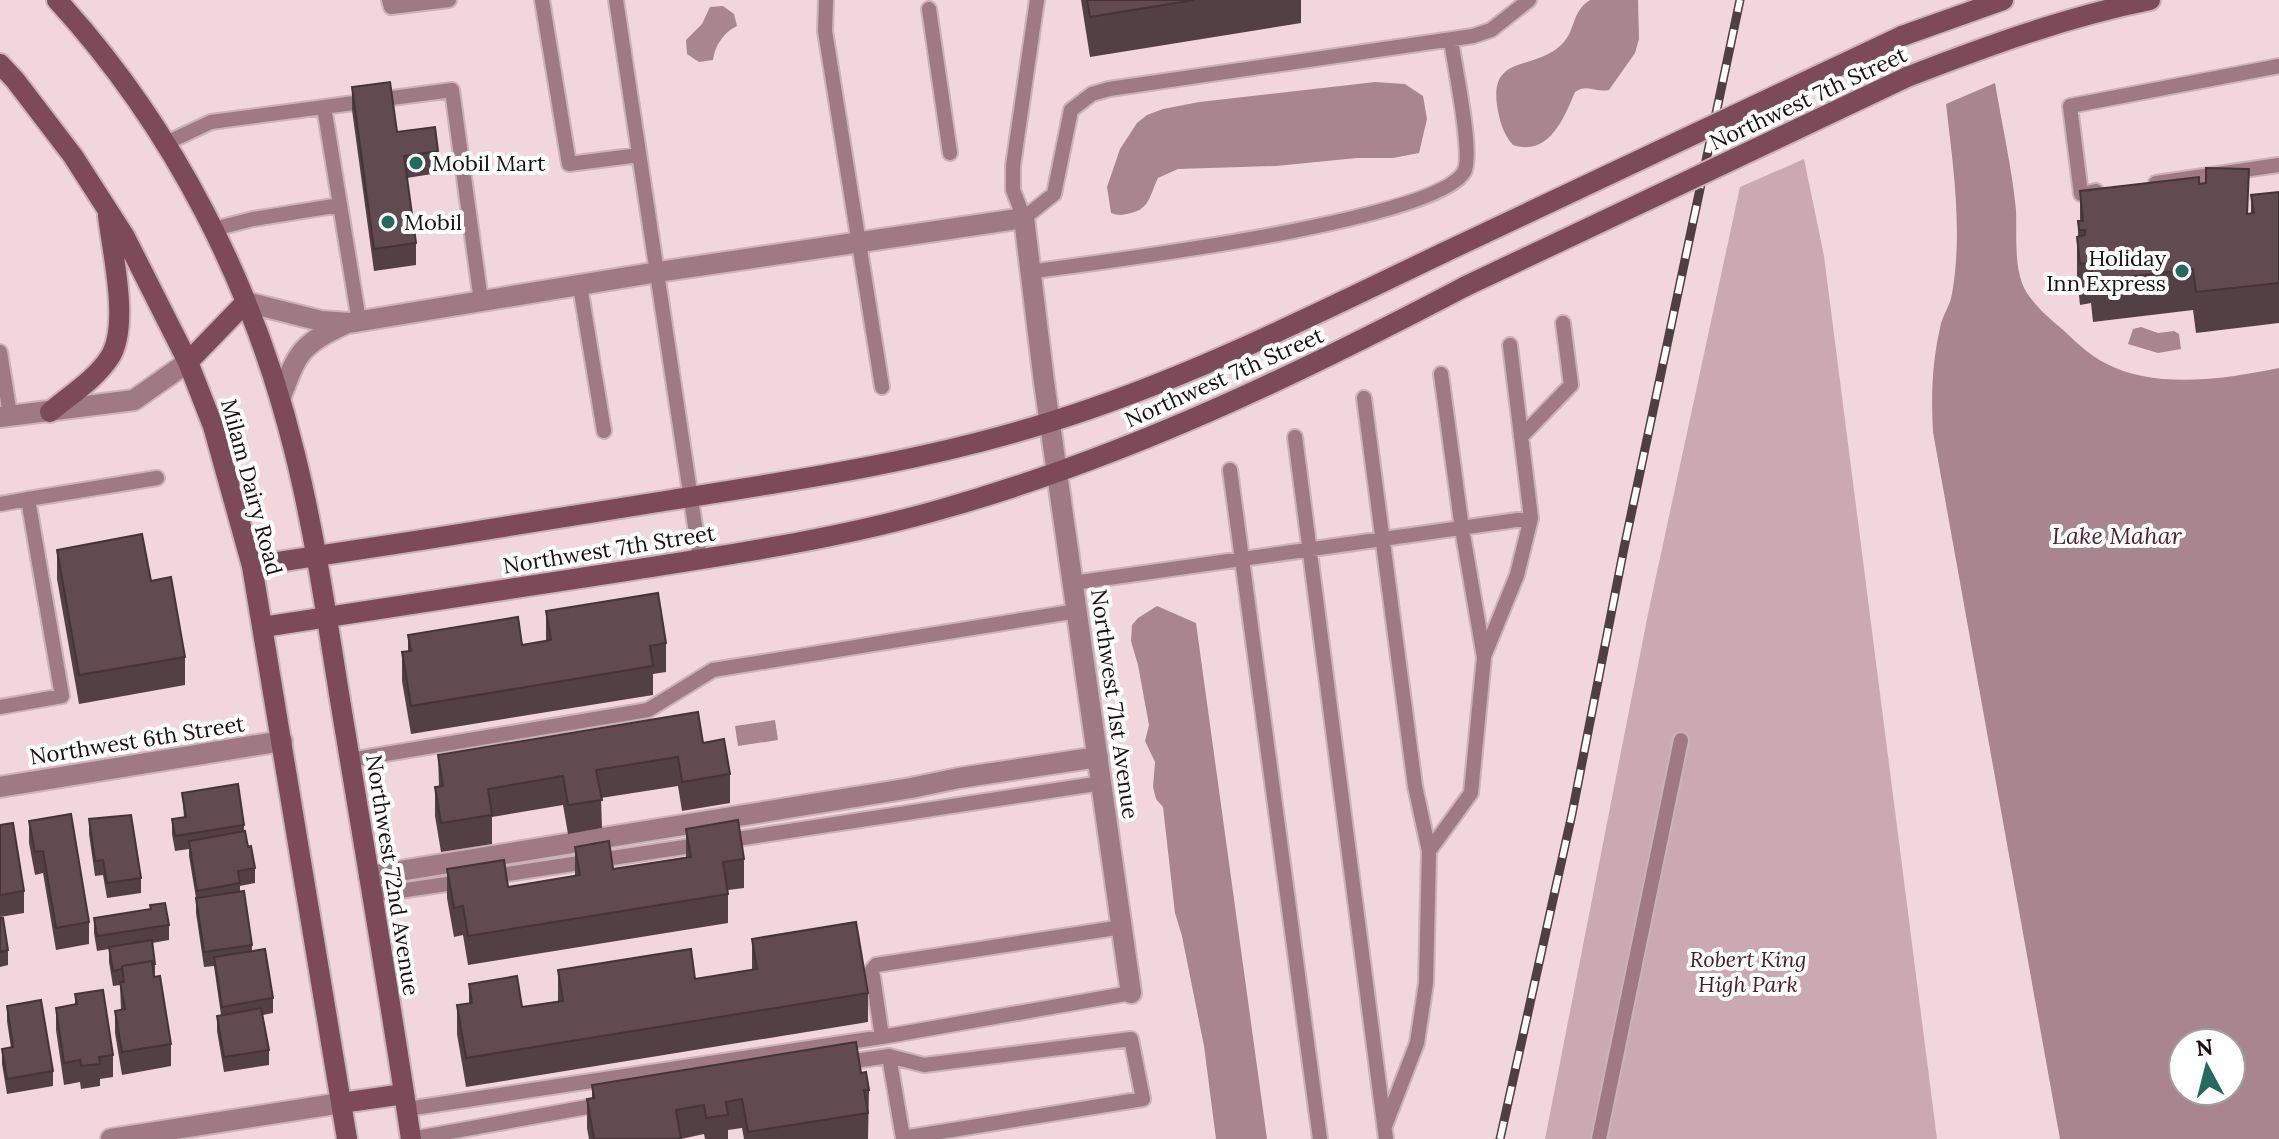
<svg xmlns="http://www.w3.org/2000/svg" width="2279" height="1139" viewBox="0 0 2279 1139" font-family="Lora,serif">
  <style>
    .green { fill: #caa9b2 }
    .water { fill: #a8858f; fill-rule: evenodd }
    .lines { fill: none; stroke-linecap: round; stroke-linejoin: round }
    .service-casing { stroke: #cbb2b8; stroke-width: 18 }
    .minor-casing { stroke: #cbb2b8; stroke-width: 24 }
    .secondary-casing { stroke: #cbb2b8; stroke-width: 24 }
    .service { stroke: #9f7a84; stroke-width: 14 }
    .minor { stroke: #9f7a84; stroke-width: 20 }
    .secondary { stroke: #7d4a5a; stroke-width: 20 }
    .rail-casing { stroke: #4d3f43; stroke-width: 9 }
    .rail { stroke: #fff; stroke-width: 6; stroke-dasharray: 18; stroke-linecap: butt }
    .secondary-bridge-casing { stroke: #cbb2b8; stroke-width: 24; stroke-linecap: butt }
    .secondary-bridge { stroke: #7d4a5a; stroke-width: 20 }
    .wall { fill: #534045 }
    .building { fill: #614a50; stroke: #443438; stroke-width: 2 }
    .poi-dot { fill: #246b5f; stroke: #fff; stroke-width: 3 }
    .labels { text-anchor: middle; stroke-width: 8; stroke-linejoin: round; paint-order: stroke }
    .street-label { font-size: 22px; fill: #180f12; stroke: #fff }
    .poi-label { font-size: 22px; fill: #180f12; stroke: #fff; text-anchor: start }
    .park-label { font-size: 22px; font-style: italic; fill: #4a1a2b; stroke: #fff }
    .water-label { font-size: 24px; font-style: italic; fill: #4f1f30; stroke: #fff }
  </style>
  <rect width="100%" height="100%" fill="#f2d6dd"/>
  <path class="green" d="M1804,159l20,97 113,883h-392l104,-530 91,-422z"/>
  <path class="water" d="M1590,0h48l1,39 -4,14 -26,37c-14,3 -21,-7 -34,2 -11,26 -26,65 -62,53 -10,-11 -14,-26 -16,-40 -7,-51 37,-34 64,-60 16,-15 9,-32 29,-45z
    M723,6l11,8 3,12c-13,6 -22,19 -24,34l-14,2 -12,-8 -1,-14 16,-16 8,-17z
    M1375,82l30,2 18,12 4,23 -8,34 -26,5h-36l-81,8 -98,3 -20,9c-8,16 -8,31 -27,35 -8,2 -12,3 -20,0l-4,-26 13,-38 17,-26 10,-8 16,-6 36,-7z
    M1995,83c7,42 17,85 21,127 1,24 -2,50 6,73 6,17 26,34 40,46 13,12 27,26 43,34 50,27 120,16 174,5v771h-219l-127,-707c-2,-35 -1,-69 7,-104 2,-12 10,-22 12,-34 11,-62 1,-129 -6,-190zM2183,1043h48v48h-48z
    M2141,327l17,6 16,-2 5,3 2,15 -23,4 -30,-9 5,-15z
    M1157,606l39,17 71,516h-51l-12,-93 -22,-110 -7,-23 -12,-106 -7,-8 -3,-12 2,-25 -10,-21 4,-16 -11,-60 -7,-24 1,-16 6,-7z
    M775,720l3,20 -40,6 -3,-20z"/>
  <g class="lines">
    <defs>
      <path id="service" d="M389,0l2,7 58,-7
        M542,0l27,164 70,-9
        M616,0l84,559
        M826,0l-1,31 57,356
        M1037,0l-24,166v24l11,28 30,-24 17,-84 21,-16 17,-5 364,-53 18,-6 38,-30
        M929,9l21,144
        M324,107l35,214
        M166,143l45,-21 241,-32 29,211
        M2156,183l123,-18
        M2096,191l-15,3 -11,-88 209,-40
        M214,229l39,-10 87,-14
        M1029,272c70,-10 405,-50 435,-100 10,-17 -10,-108 -13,-132
        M580,286l24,145
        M0,352l10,63
        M1364,398l51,388 14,65
        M1295,437l91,702
        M1521,437l50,-52 -8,-62
        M1230,470l90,669
        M0,504l28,-5
        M1073,583l458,-65
        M1484,656l33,-81 14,-57 -21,-173
        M0,707l62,-11 -34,-197 129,-21
        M350,760l298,-50 65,-40 364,-59
        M724,841l378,-58
        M487,877l217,-33
        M372,895l95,-14
        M882,1037l-10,-67 4,-5 246,-38
        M841,1063l48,-7 35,9 207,-26 12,60 -240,39 -14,-82
        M407,1109l475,-72 249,-44
        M1385,1126l32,-83 9,-60 3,-132 42,-58 13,-136 -22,-128 -21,-155
        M411,1139l193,-35
        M1599,1139l82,-399"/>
      <path id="minor" d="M246,302l75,19 28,2 309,-51 366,-54 20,164 87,611
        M280,399c17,-45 20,-55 65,-75
        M0,417l134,-17 54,-38
        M0,787l282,-46
        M369,876l542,-88 48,-10 139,-21
        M111,1139l230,-36"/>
      <path id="secondary" d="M57,0c117,128 197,286 238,454 23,93 35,188 51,282 22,134 45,268 65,403
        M1902,36l101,-36
        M0,64l15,16 58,76 52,81 63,125 25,64 39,140 95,573
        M1907,77c80,-31 159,-60 243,-77
        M188,362l58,-60
        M50,412c20,-17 46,-33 60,-55 20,-32 2,-105 -2,-141
        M252,566c140,-21 279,-43 419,-66 127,-20 255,-39 379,-78 136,-42 266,-108 395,-170
        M263,627c121,-18 242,-37 363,-56 106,-17 213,-32 316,-62 184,-52 355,-134 524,-223
        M341,1103l63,-9"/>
    </defs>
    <use href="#service" class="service-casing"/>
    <use href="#minor" class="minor-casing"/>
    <use href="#secondary" class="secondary-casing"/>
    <use href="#service" class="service"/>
    <use href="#minor" class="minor"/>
    <use href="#secondary" class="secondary"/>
    <defs>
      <path id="rail" d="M1500,1139l72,-325 52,-266 116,-548"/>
    </defs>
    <use href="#rail" class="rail-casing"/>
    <use href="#rail" class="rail"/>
    <defs>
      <path id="secondary-bridge" d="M1445,252l457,-216
        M1466,286l441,-209"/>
    </defs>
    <use href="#secondary-bridge" class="secondary-bridge-casing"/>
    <use href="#secondary-bridge" class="secondary-bridge"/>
  </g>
  <path class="wall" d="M1081,0h220v23l-211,34z
    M352,87l45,45 41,19v22l-31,5 9,65v22l-42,6 -22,-161z
    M2199,184l50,30h2v-19l28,-3v131l-83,10 -3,-23 -100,12 -2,-19 -11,2 -3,-28v-40h1v-16h2v-30z
    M57,550l94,31 34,76v28l-106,19 -22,-125z
    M546,611l120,32v29l-13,2v21l-242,39 -9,-53v-29l6,-1v-16l114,10 24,-4z
    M703,743l27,31v29l-48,8 -4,-25 -77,12 1,30 -34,6 -5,-29 -71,12v27l-51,8 -6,-36v-29h4l-1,-32z
    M182,793l62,32v7l4,15 7,21v15l-15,3v5l12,54v6l21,47v15l-10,2 6,35v15l-45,7 -7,-41v-15l4,-1 -7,-49 -10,1 -8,-54v-15l-7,-42v-7l-14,2 -3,-17v-15l12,-2z
    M89,819l52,59v15l-34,5 -4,-23 -8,1 -6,-42z
    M29,821l60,101v22l-33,6 -13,-77 -8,2 -6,-32z
    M0,825l24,66v22l-24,4z
    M686,829l58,30v29l-16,2v33l-260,42 -5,-30 -9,2 -7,-39v-29l61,18 67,-11v-29l38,22 73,-12z
    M0,918l8,32v15l-8,2z
    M94,918l75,7v15l-17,3 3,21v13l16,67v22l-49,9 -7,-42v-22l6,-1 -1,-25 -7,1 -4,-24v-13l-12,2 -3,-18z
    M752,939l116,54v29l-402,65 -9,-53v-29l12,-2v-19l53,23 36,-6v-31l137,9 57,-9z
    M75,994l38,61v22l-13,2v7l-19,3 -1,-7 -16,3 -8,-55v-22l19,-4z
    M7,1006l46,65v15l-46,8 -5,-30v-15l9,-1 -4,-27z
    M861,1073l8,17 -1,49h-124l-2,-11 -14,2v9h-23l-1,-5 -23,5h-92l-2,-11v-29l5,-1v-13z"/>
  <path class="building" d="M1087,0h107l-104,17z
    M390,82l7,50 38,-5 3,24 -34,5 12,87 -42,6 -22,-162z
    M2206,168l43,1 -2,45 7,-1 -3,-18 28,-3v91l-83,9 -3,-23 -100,12 -2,-18 -11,1 -3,-27 8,-2v-5h-6l-1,-9h5l-3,-30 119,-14v7l7,-1z
    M142,534l9,47 20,-4 14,80 -106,18 -22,-125z
    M658,593l8,50 -16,3 3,20 -242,40 -9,-54 9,-1 -3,-16 110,-18 4,28 29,-5 -5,-29z
    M698,712l5,31 21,-4 6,35 -48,8 -4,-25 -82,13 6,30 -34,5 -5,-29 -75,13 4,26 -51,8 -6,-36 8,-1 -5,-31z
    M238,784l6,41 -69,11 -3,-17 14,-2 -4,-24z
    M71,814l18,108 -33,6 -13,-77 -8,1 -6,-31z
    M131,815l10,63 -34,5 -4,-23 -8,1 -6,-42z
    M738,820l6,39 -21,3 5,32 -260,42 -5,-30 -9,2 -7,-39 57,-9 4,27 72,-12 -5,-28 34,-6 4,28 78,-12 -5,-28z
    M13,823l11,68 -24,4v-70z
    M245,831l3,16 3,-1 4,22 -17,3 2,12 -43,8 -8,-50z
    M244,891l8,54 -48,7 -8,-54z
    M165,903l4,22 -72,11 -3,-18 57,-9 -1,-4z
    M0,918h3l5,32 -8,2z
    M856,922l12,71 -402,65 -9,-53 15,-2 -3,-19 48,-8 5,31 41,-6 -5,-31 133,-21 4,30 62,-10 -5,-30z
    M152,940l3,24h-3v-3l-30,5v3l-9,2 -4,-24z
    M265,949l8,49 -51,9 -8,-50z
    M152,961l2,16 6,-1 11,68 -49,8 -7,-41 10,-2 -5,-27h4l-2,-16z
    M103,990l10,65 -14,2 1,7 -19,2 -1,-6 -16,3 -8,-55 21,-4 -2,-10z
    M41,1000l12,71 -46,8 -5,-30 11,-2 -6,-41z
    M261,1008l8,42 -45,7 -7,-41z
    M856,1042l5,31 5,-1 3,18h-5l4,23 -120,19 -6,-33 -16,3 2,13 -22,3 -2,-13 -28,5 5,29h-87l-7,-40 7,-1 -2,-13z"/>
  <g class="poi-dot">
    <circle cx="416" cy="163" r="8"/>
    <circle cx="388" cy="222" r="8"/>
    <circle cx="2182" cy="271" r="8"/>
  </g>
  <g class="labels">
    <g class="street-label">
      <text transform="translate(1808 98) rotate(-25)" y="8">Northwest 7th Street</text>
      <text transform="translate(1224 377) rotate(-24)" y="8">Northwest 7th Street</text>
      <text transform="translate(252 487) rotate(75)" y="8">Milam Dairy Road</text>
      <text transform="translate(609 549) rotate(-9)" y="8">Northwest 7th Street</text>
      <text transform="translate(1115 704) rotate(82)" y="8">Northwest 71st Avenue</text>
      <text transform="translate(137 740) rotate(-9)" y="8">Northwest 6th Street</text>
      <text transform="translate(393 875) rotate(81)" y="8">Northwest 72nd Avenue</text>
    </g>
    <g class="poi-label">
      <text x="432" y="171">Mobil Mart</text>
      <text x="404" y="230">Mobil</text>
      <text x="2166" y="266" text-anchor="end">Holiday<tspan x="2166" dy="25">Inn Express</tspan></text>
    </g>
    <g class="park-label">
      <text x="1748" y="967">Robert King<tspan x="1748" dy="25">High Park</tspan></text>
    </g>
    <g class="water-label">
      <text x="2117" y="544">Lake Mahar</text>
    </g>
  </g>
  <g transform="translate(2207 1067) rotate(353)"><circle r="38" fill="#ffffff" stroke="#a39fa0" stroke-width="2"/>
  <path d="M0-6L14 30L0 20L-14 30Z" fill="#246b5f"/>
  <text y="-12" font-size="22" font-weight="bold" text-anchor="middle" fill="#180f12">N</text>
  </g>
</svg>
